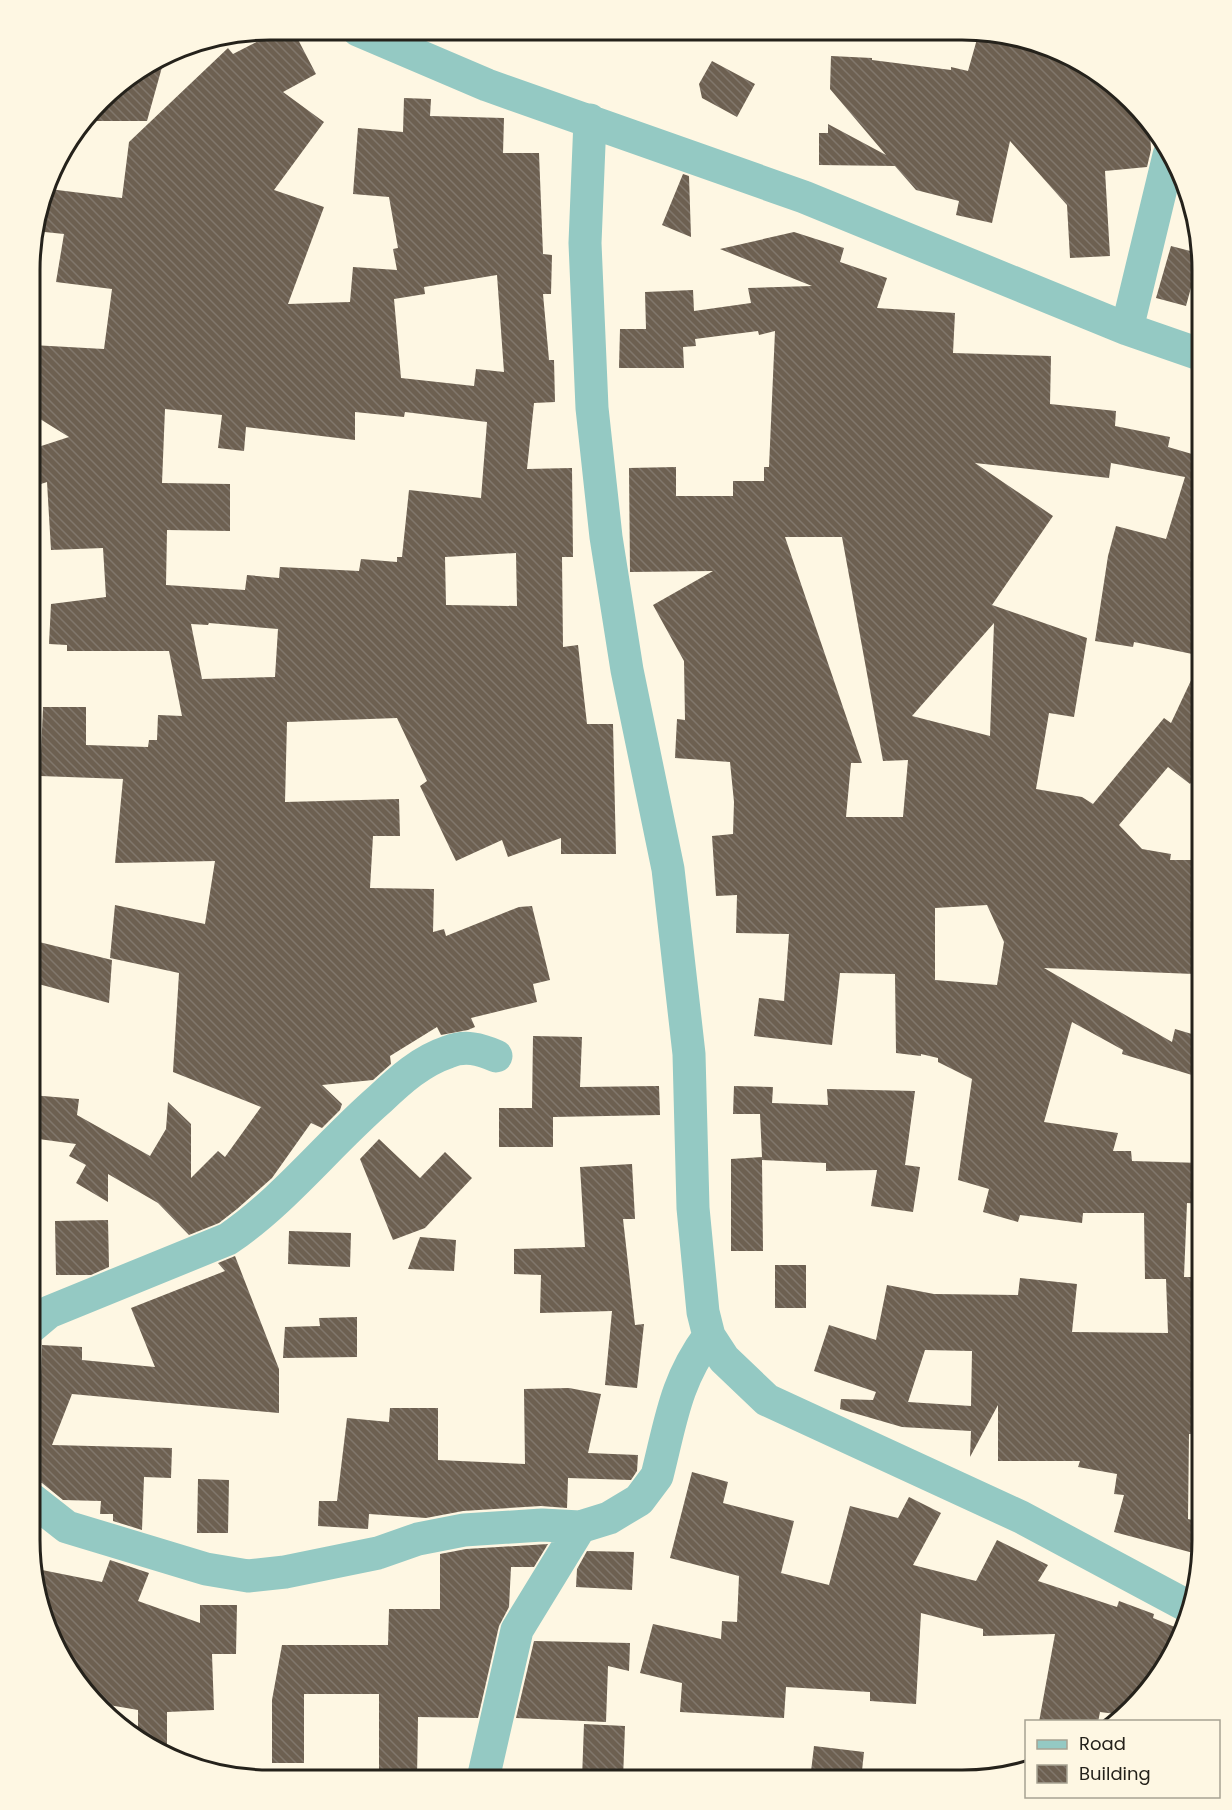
<svg xmlns="http://www.w3.org/2000/svg" width="1232" height="1810" viewBox="0 0 1232 1810" font-family="Poppins,sans-serif">
  <style>
    .building { fill: url(#building-back-hatch); fill-rule: evenodd }
    .lines { fill: none; stroke-linecap: round; stroke-linejoin: round }
    .minor { stroke: #94c9c3; stroke-width: 33 }
    .rim { fill: none; stroke: #25221b; stroke-width: 3 }
  </style>
  <defs>
    <pattern id="building-back-hatch" width="6" height="6" patternUnits="userSpaceOnUse" patternTransform="scale(1.5)"><rect width="6" height="6" fill="#6d6051"/><path d="M-1 5l2 2M0 0l6 6M5-1l2 2" fill="none" stroke="#81776c"/></pattern>
  </defs>
  <rect width="100%" height="100%" fill="#fef7e3"/>
  <path class="building" d="M280,30h13l23,44 -33,18 41,30 -50,68 50,17 -36,97 62,-2 3,-35 44,3 -4,-21 5,-1 -9,-51 -36,-3 5,-66 45,4 1,-34 27,1 -1,17 74,2 -1,35h36l4,101 9,1 -1,39h-8l6,66h5l1,42 -21,1 -7,66 45,-1 1,89h-11l1,90 15,-2 9,79h26l3,130h-55v-16l-53,19 -6,-17 -46,21 -36,-75 7,-5 -30,-63 -110,4 -2,80 114,-3 1,37h-27l-3,52 64,1 -1,43 11,-3 2,7 73,-29 13,-1 18,74 -17,4 4,18 -66,16 4,9 -7,3 -27,5 -4,-8 -47,29 1,8 -18,16 -51,5 20,19 -2,6 -18,18 -11,-5 -39,55 -35,31 -18,14 -30,12 -31,-32 -50,-29v28l-32,-19 10,-18 -17,-9 7,-12 -45,-6v-43l48,4 -2,16 73,41 16,-27 2,-27 23,22v54l27,-27 7,6 36,-50 -88,-35 6,-99 -69,-15 5,-53 90,19 10,-63 -100,2 8,-84 -83,-3 3,-69h43v38l62,2 1,-7h8l1,-25 24,1 -13,-65h-102v-6l-18,-1 2,-40 55,-7 -3,-49 -52,2 -4,-68 -15,5v-38l37,-12 -37,-23v-69l72,4 8,-60 -56,-7 8,-48 -29,-3 14,-42 73,9 7,-56 99,-94 5,6zM497,275l7,97 -28,-3 -2,17 -73,-8 -7,-79 31,-5 -1,-7zM165,409l57,6 -4,33 26,3 2,-24 109,13v-28l49,5 1,-5 82,10 -6,76 -72,-8 -7,67h-5v5l-36,-3 -2,12 -79,-4 -1,11 -32,-3 -2,15 -79,-5 1,-55 63,1v-47l-68,-1zM516,553l1,53 -71,-1 -1,-48zM209,623l69,6 -3,48 -73,2 -11,-55 17,1z
    M979,32h14l62,17 52,30 43,52 1,19 -4,17 -42,4 5,85 -40,2 -3,-53 -57,-64 -18,82 -36,-8 3,-14 -43,-11 -21,-24 -76,-1v-32h9v-9l58,31 -56,-66 1,-33 41,2v2l79,10v-3l17,4z
    M164,60l-17,61h-61l26,-31z
    M712,61l43,23 -18,33 -35,-19 -3,-14z
    M683,174l6,2 2,61 -29,-12z
    M794,232l50,16 -4,14 47,16 -10,30 78,5 -2,40 98,3 -1,48 66,7 -1,15 55,11 -2,10 24,7 3,-11 7,1v212l-68,-14 -1,5 -38,-6 13,-85 8,-30 50,13 19,-62 -74,-14 -2,15 -134,-15 78,53 -61,89 95,33 -13,79 -25,-4 -13,76 46,8 11,7 71,-86 7,5 31,-66v112l-12,15 -22,-17 -49,58 23,24 29,5 -1,6h32v33h-5l-3,81 -150,-6 128,74 3,-13 27,8v41l-80,-24 1,-4 -51,-28 -28,100 74,11 -5,18h18l1,10 70,2v41l-15,-1 -3,74h18v157h-13l-1,85 13,3v33l-87,-23 10,-37 -10,-1 3,-20 -39,-7 2,-6h-82v-56l-28,52 1,-26 -69,-4 -62,-18 1,-10 32,1 3,-8 -62,-21 15,-46 47,15 11,-55 47,9 84,1 2,-17 57,6 -5,48 96,1 -2,-54h-21l-1,-66h-61l-1,10 -62,-8 -2,7 -35,-10 6,-23 -31,-9 14,-101 -34,-17v-4l-17,-4v2l-25,-3 -1,-79 -55,-1 -8,72 -78,-9 5,-38 25,3 5,-67 -53,-1 1,-38 -21,1 -4,-60 21,-2 1,-32 -4,-40 -55,-4 2,-39 8,1 -1,-59 -31,-56 60,-34 -83,1 -1,-104 47,-1v29h57v-15h31v-14h5l6,-136 -16,4 -1,-4 -63,8 1,7 -13,1 1,21h-65l1,-39h26l-1,-37 48,-2 1,21 57,-8 -3,-15 64,-2 -92,-37zM785,537h57l41,224 25,-1 -5,57h-57l5,-54h11zM994,623l-4,113 -78,-20zM987,905l17,37 -7,43 -62,-5v-72zM925,1350l47,1 -1,55 -63,-4z
    M1171,246l27,7 1,5 -13,48 -30,-8z
    M31,940l81,20 -3,43 -78,-21z
    M533,1036l49,1 -2,50 79,-1 1,29 -107,2v30h-54v-39h33z
    M734,1086l39,1 -1,16 56,2 -1,-16 88,2 -10,74 15,2 -7,45 -42,-6 6,-36 -51,1v-8l-64,-3 1,91h-32v-92l31,-2 -2,-43h-27z
    M379,1139l41,39 25,-26 27,26 -47,50 -32,12 -33,-81z
    M632,1164l3,55h-12l12,106 9,-1 -7,64 -32,-3 7,-74 -72,2 1,-38 -27,-1v-25l71,-2 -5,-80z
    M108,1220l1,47 -18,8h-35l-1,-54z
    M289,1231l62,2 -1,34 -62,-3z
    M420,1237l36,3 -2,31 -46,-2z
    M235,1256l44,113v44l-207,-19 -20,51 120,3 -1,30 -27,-1 -2,53 -29,-9v-7h-13l1,-13 -38,-1 -21,-17 -12,-3v-109l11,4 1,-30 40,2v13l73,7 -24,-59 94,-37 -7,-8z
    M775,1265h31v43h-31z
    M357,1317v40l-74,1 2,-31 35,-1 -1,-8z
    M569,1388l32,6 -13,59 50,2 -1,16 -6,9 -63,-2 -1,30 -26,-2 -78,5 -37,7 -57,-4 -1,15 -50,-3 1,-25h18l10,-83 42,4 1,-14h48v52l87,4 -1,-75z
    M692,1472l36,10 -5,21 71,18 -13,52 48,12 21,-79 48,12 11,-21 32,16 -28,52 63,16 21,-41 51,25 -10,16 79,26 2,-6 35,13 -1,4 29,12 -21,43 -37,42 -24,-3 -2,10h-59l16,-88 -72,2v-7l-62,-16 -5,91 -46,-3v-9l-84,-5 -2,31 -104,-6 2,-29 -42,-10 13,-49 68,15 1,-18 15,1 2,-46 -69,-18z
    M198,1479l31,1 -1,53h-31z
    M548,1544l-14,23h-23l-2,40 -10,19 -21,92 -60,-1 -1,61h-38v-84h-75v69h-32v-63l10,-55h106l1,-36h51v-55l26,-5z
    M587,1551l47,1 -2,38 -56,-3 1,-18z
    M110,1560l39,13 -11,28 62,22v-18h37l-1,49h-24l2,56 -47,2v43l-29,-17v-28l-35,-6 -48,-59 -18,-76 65,13z
    M534,1641l96,2 -1,28 -21,-5 -2,56 -90,-4z
    M584,1724l41,2 -2,53h-41z
    M814,1746l50,6 -3,28h-51z"/>
  <g class="lines">
    <path class="minor" d="M358,30l129,55 317,112 323,132 75,26
      M590,120l-5,123 7,165 14,129 21,133 41,199 21,185 4,154 10,104 6,24 15,23 43,41 254,117 170,91
      M1127,329l42,-174
      M30,1328l19,-16 179,-73c57,-39 100,-95 152,-140 20,-19 41,-38 68,-47 17,-7 32,-3 48,4
      M30,1498l37,29 139,42 42,7 37,-4 93,-19 40,-14 46,-9 78,-5 38,2 29,-9 30,-18 18,-24c14,-55 18,-94 52,-140
      M483,1779l34,-149 63,-103"/>
  </g>
  <path d="M0 0H1232V1810H0ZM270 40H962A230 230 0 0 1 1192 270V1540A230 230 0 0 1 962 1770H270A230 230 0 0 1 40 1540V270A230 230 0 0 1 270 40Z" fill="#fef7e3" fill-rule="evenodd"/>
  <path class="rim" d="M270 40H962A230 230 0 0 1 1192 270V1540A230 230 0 0 1 962 1770H270A230 230 0 0 1 40 1540V270A230 230 0 0 1 270 40Z"/>
  <rect x="1025" y="1720" width="195" height="78" fill="#fef7e3" stroke="#a7a293" stroke-width="1.5"/>
  <rect x="1037" y="1740" width="30" height="9" fill="#94c9c3" stroke="#a7a293" stroke-width="1.5"/>
  <text x="1079" y="1750" font-size="18" fill="#25221b">Road</text>
  <rect x="1037" y="1765" width="30" height="18" fill="url(#building-back-hatch)" stroke="#a7a293" stroke-width="1.5"/>
  <text x="1079" y="1780" font-size="18" fill="#25221b">Building</text>
</svg>
